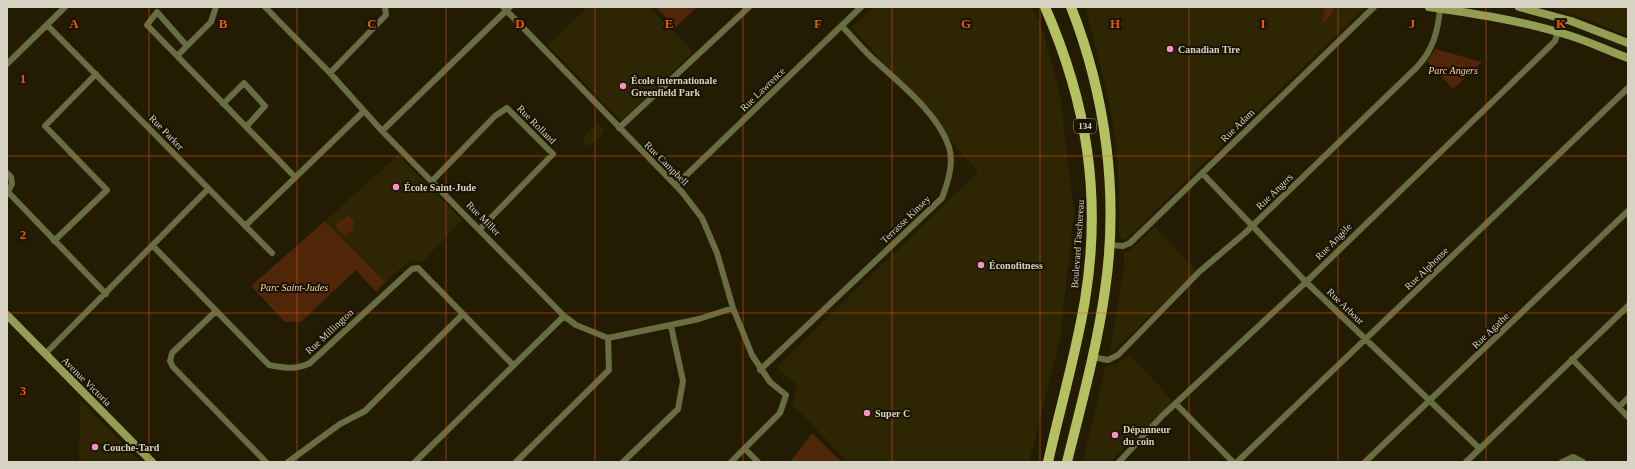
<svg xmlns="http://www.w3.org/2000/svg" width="1635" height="469" viewBox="0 0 1635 469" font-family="Georgia,serif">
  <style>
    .built { fill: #2e2502 }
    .green { fill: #4f2608 }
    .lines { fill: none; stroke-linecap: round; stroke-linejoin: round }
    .street { stroke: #686e42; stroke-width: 6 }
    .secondary { stroke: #939d54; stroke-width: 8 }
    .primary { stroke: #b5c161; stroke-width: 10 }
    .grid { fill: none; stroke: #e8590c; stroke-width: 1; stroke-opacity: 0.55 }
    .poi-dot { fill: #f98fc8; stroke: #1a1300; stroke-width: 1.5 }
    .labels { text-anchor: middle; stroke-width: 4; stroke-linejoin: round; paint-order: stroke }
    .shield { fill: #1a1300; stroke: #9e9989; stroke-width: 1 }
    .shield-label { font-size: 9px; font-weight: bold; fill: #d7d3c4 }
    .poi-label { font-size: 10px; font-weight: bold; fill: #d7d3c4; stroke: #1a1300; text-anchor: start }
    .park-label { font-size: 10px; font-style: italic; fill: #fdcbae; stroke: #1a1300 }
    .street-label { font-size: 10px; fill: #d7d3c4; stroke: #1a1300 }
    .grid-label { font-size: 13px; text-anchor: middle; font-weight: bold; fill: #e8590c; stroke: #1a1300; stroke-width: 4; stroke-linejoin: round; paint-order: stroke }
  </style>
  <rect width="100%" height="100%" fill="#231c03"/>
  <path class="built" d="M587,7h62l44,45 -72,69 -73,-76z
    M874,7h158l11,24 17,63 14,118 -14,128 -31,122h-181l-55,-57 3,-21 -20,-17 202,-195 -126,-145z
    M1085,7h280l-239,232h-4l-3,-4v-48l-3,-41 -7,-46z
    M1549,7h79v29l-42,-17z
    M597,123l8,8 -16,16 -7,-8z
    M398,155l64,65 -40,42 -11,-2 -26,22 -60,-61z
    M1155,227l42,44 -87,83 14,-88v-12l4,-2z
    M1130,354l43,47 -63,61h-27l22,-95 12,-3z
    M80,400l61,62h-62z"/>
  <path class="green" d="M656,7h41l-22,21z
    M1323,7h11l-2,7 -11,11 4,-17z
    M1435,49l47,13 -29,27 -26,-28z
    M348,215l5,5 1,9 -9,7 -7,-5 -2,-7z
    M325,221l60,61 -9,10 -20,-22 -55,52h-16l-34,-36z
    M812,433l30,29h-52z"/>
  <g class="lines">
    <path class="street" d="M265,7l65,66 52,58 182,185 12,9 32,13 91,-19 34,-11
      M503,7l179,185 20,26 15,35 16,55 19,47 18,27 16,13 -6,18 -49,49
      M47,25l225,228
      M187,46l24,-24 5,-15
      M177,56l10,-10 -30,-34 -10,13 148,152
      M7,64l58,-57
      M330,73l56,-58 -1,-8
      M223,104l21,-21 21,23 -19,21
      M619,128l130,-121
      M382,131l128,-124
      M7,173l4,4 1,7 -5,10
      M1202,173l104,109 174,167
      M432,181l63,-65 12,-8 46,46 -73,75
      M676,185l185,-178
      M9,193l97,101
      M245,226l119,-115
      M54,241l53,-51 -62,-64 51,-52
      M1110,245l13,1 7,-3 244,-236
      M153,246l116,119c15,3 27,5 41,-2l102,-94 6,-1 95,97
      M215,312l-43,41 -2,8 3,6 93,95
      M45,354l163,-165
      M1092,357l16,3 10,-5 81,-83 46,-39 172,-166c16,-17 21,-36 23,-58
      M1572,359l56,58
      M760,370l182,-172c6,-16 12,-35 7,-51 -11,-35 -54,-67 -80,-92 -9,-9 -18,-19 -27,-29
      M1176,404l57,58
      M1619,407l9,-9
      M745,449l13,13
      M288,462l52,-38 25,-13 97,-96
      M415,462l149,-146
      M516,462l93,-92 -1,-32
      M623,462l55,-53 5,-28 -12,-55
      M1119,462l43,-46 144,-134 240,-232 9,-9 3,-9
      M1237,462l391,-374
      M1365,462l263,-251
      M1466,462l162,-156
      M1562,462l11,-5 10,5"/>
    <path class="secondary" d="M1429,7c48,7 95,14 142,29 19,6 38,15 57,22
      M1519,7l52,14 57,22
      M7,315l145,147"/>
    <path class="primary" d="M1045,7c42,96 57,189 40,293 -9,54 -25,108 -37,162
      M1067,462c14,-57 30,-114 38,-172 14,-95 1,-194 -34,-283"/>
  </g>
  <path class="grid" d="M149,7v455M297,7v455M446,7v455M595,7v455M743,7v455M892,7v455M1040,7v455M1189,7v455M1338,7v455M1486,7v455M7,156h1621M7,313h1621"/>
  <g class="poi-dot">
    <circle cx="1170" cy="49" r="4"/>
    <circle cx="623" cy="86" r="4"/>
    <circle cx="396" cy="187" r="4"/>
    <circle cx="981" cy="265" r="4"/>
    <circle cx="867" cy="413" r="4"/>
    <circle cx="1115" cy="435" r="4"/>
    <circle cx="95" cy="447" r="4"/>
  </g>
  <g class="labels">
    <rect class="shield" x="1074" y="119" width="22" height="14" rx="3"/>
    <g class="shield-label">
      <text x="1085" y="129">134</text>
    </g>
    <g class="poi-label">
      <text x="1178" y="53">Canadian Tire</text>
      <text x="631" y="84">École internationale<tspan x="631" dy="12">Greenfield Park</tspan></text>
      <text x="404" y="191">École Saint-Jude</text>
      <text x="989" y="269">Éconofitness</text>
      <text x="875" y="417">Super C</text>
      <text x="1123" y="433">Dépanneur<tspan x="1123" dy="12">du coin</tspan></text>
      <text x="103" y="451">Couche-Tard</text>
    </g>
    <g class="park-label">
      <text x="1453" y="74">Parc Angers</text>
      <text x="294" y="291">Parc Saint-Judes</text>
    </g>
    <g class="street-label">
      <text transform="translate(762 89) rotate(-44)" y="4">Rue Lawrence</text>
      <text transform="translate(537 124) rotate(45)" y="4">Rue Rolland</text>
      <text transform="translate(1237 125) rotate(-44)" y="4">Rue Adam</text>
      <text transform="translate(167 132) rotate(46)" y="4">Rue Parker</text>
      <text transform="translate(667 163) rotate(45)" y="4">Rue Campbell</text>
      <text transform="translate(1274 191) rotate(-44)" y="4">Rue Angers</text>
      <text transform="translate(484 218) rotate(45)" y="4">Rue Miller</text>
      <text transform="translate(905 219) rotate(-44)" y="4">Terrasse Kinsey</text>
      <text transform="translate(1333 241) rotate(-45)" y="4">Rue Angèle</text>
      <text transform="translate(1077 244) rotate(-86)" y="4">Boulevard Taschereau</text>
      <text transform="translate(1426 268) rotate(-44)" y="4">Rue Alphonse</text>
      <text transform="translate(1346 306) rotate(44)" y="4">Rue Arbour</text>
      <text transform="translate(1490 330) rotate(-44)" y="4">Rue Agathe</text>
      <text transform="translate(329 331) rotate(-43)" y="4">Rue Millington</text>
      <text transform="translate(87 381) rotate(45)" y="4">Avenue Victoria</text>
    </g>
  </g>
  <g class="grid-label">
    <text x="74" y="28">A</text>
    <text x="223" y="28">B</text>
    <text x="372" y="28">C</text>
    <text x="520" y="28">D</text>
    <text x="669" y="28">E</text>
    <text x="818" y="28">F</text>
    <text x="966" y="28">G</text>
    <text x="1115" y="28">H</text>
    <text x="1263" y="28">I</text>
    <text x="1412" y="28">J</text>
    <text x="1561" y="28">K</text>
    <text x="23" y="83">1</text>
    <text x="23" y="239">2</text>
    <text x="23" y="395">3</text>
  </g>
  <rect width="1635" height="469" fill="none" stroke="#d7d3c4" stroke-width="16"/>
</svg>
